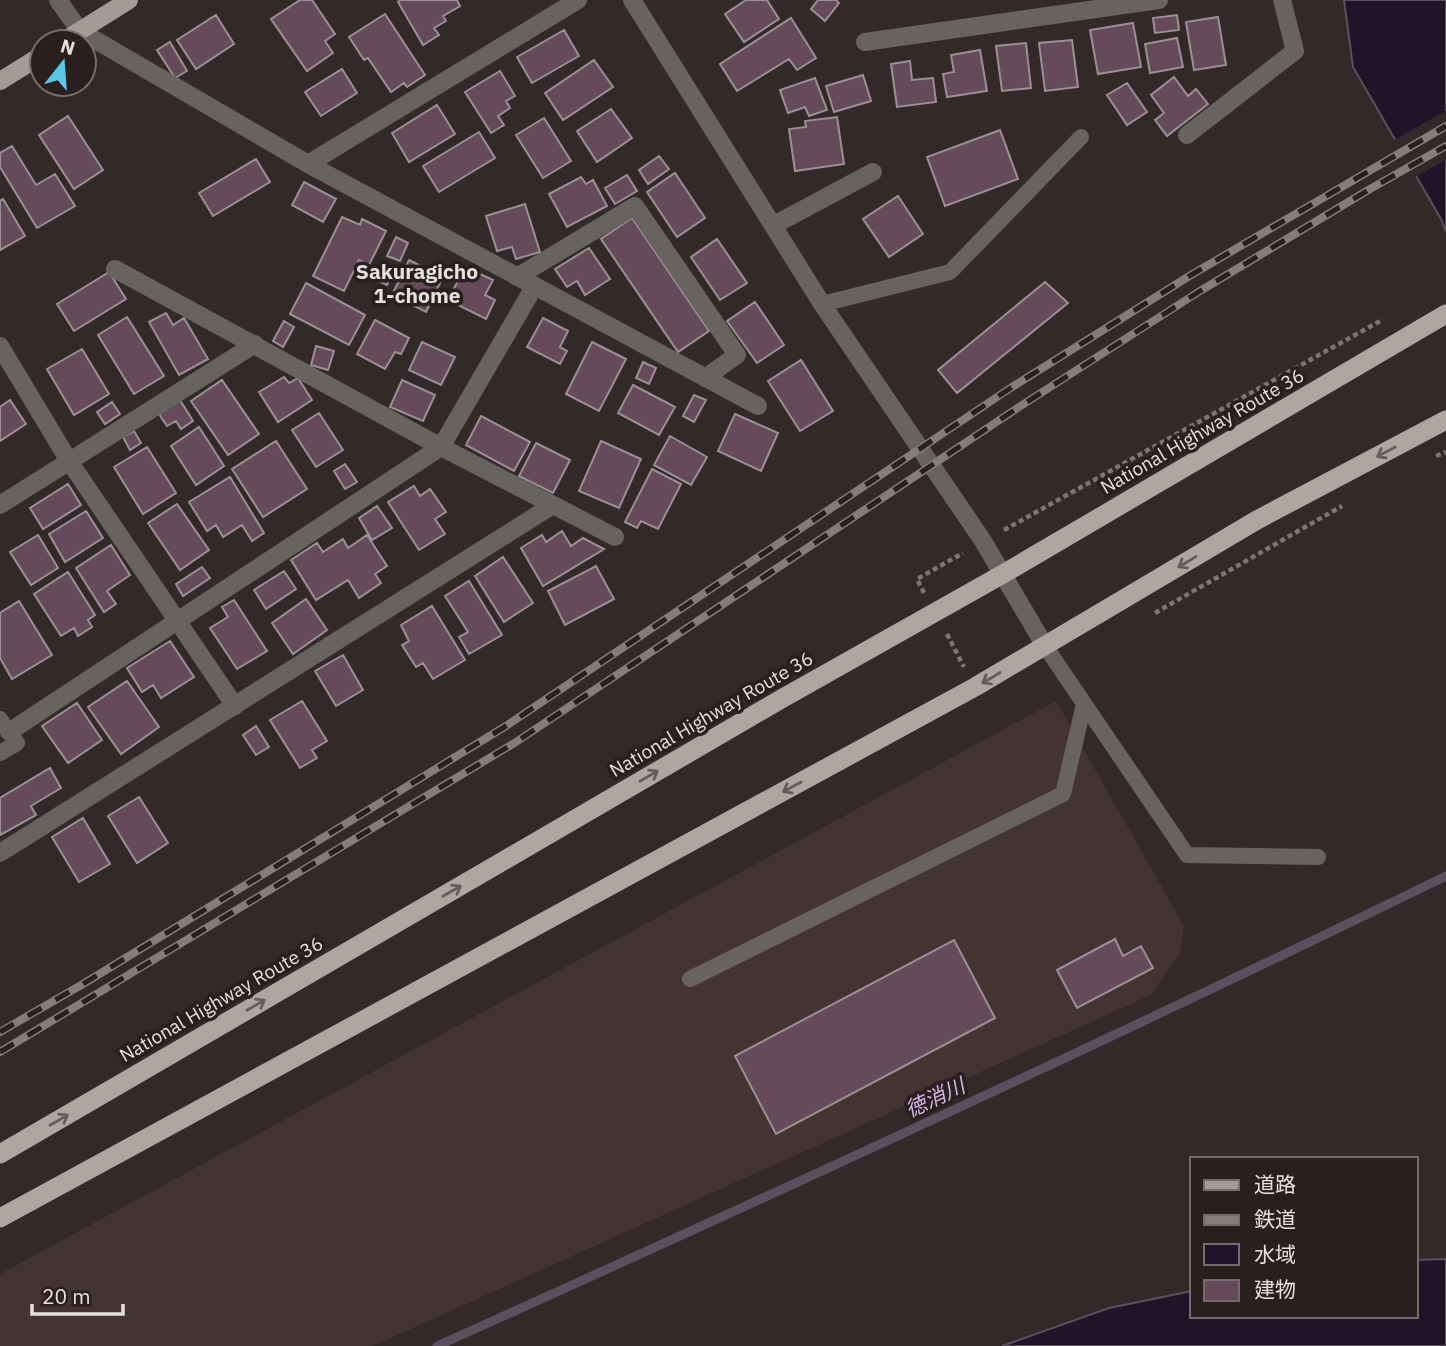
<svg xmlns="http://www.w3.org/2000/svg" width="1446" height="1346" viewBox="0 0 1446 1346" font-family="'IBM Plex Sans','Noto Sans JP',sans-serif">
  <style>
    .built { fill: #433333 }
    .water { fill: #211328; stroke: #5c505f; stroke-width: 2 }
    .pier { fill: #332929 }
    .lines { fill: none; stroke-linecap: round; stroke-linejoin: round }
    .stream { stroke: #5c505f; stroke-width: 9 }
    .building { fill: #654a59; stroke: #9b9095; stroke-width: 2 }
    .path { stroke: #7e7575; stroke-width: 4.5; stroke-dasharray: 5 3.5; stroke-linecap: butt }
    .service { stroke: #686361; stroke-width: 16 }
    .minor { stroke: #686361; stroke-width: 18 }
    .tertiary { stroke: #686361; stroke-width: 18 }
    .primary { stroke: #a49a96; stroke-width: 18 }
    .trunk { stroke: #b0a5a0; stroke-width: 19 }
    .rail-casing { stroke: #857c7c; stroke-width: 8 }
    .rail { stroke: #291f1f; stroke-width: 5; stroke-dasharray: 16; stroke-linecap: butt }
    .oneway { stroke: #665b59 }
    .labels { text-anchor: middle; stroke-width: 7; stroke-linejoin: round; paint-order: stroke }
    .street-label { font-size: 19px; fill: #e7e0e0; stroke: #291f1f }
    .neighbourhood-label { font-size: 21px; font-weight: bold; fill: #e7e0e0; stroke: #291f1f }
    .water-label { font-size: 21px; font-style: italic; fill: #d5b5e5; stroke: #291f1f }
  </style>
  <rect width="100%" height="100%" fill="#332929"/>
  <path class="built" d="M1056,701l128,225 -4,27 -29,42 -778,351h-373v-72z"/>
  <path class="water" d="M1344,0h102v232l-5,-13 -88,-152z
    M1446,1259v87h-444l107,-38 83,-17v25h224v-56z"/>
  <path class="pier" d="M1446,111v49l-33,18 -21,-37z"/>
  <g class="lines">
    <path class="stream" d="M437,1346c338,-152 675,-307 1009,-470"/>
  </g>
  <path class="building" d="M300,0h12l23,34 -10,7 8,12 -26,18 -36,-52z
    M400,0h57l3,6 -17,10 3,5 -12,7 5,7 -16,10 -25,-43z
    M746,0h21l12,19 -35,23 -19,-28z
    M818,0h18l3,3 -14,18 -14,-12z
    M385,14l40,61 -18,12 -3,-4 -13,9 -23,-34 -4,2 -15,-23z
    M216,15l18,29 -38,25 -19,-29z
    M1177,15l2,15 -24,3 -2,-15z
    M1218,17l8,48 -32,5 -8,-48z
    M791,18l25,40 -19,12 -8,-11 -52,32 -17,-27z
    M1133,23l8,44 -43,7 -8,-44z
    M564,30l15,26 -47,27 -15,-26z
    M1177,38l6,29 -33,6 -5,-29z
    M1072,40l6,47 -33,4 -6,-48z
    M170,42l17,29 -12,7 -18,-28z
    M1026,43l5,45 -29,3 -6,-45z
    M980,50l7,41 -40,6 -4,-23 11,-2 -3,-17z
    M594,60l19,27 -50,33 -18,-27z
    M910,61l2,19 21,-2 3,24 -39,5 -6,-43z
    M342,69l15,24 -36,23 -16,-24z
    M500,71l15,25 -9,5 4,7 -12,8 6,9 -13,8 -26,-41z
    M863,75l8,26 -37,11 -8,-26z
    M1174,77l14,19 8,-7 12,15 -41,32 -12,-16 9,-7 -13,-18z
    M815,78l12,32 -18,6 -4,-9 -17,6 -8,-23z
    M1127,83l20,29 -20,13 -20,-30z
    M437,105l18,29 -46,28 -17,-29z
    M611,109l21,29 -35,24 -20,-31z
    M68,116l35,54 -29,19 -35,-54z
    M837,117l7,47 -49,7 -6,-42 17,-2 -1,-6z
    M544,118l27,43 -28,17 -27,-43z
    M1000,130l18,49 -73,27 -18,-49z
    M479,132l16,26 -56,34 -16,-26z
    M12,146l24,39 19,-11 20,32 -38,22 -37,-61v-14z
    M659,156l10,13 -21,15 -9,-14z
    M256,159l14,23 -57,34 -14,-23z
    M675,173l30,45 -28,19 -30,-45z
    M627,175l10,16 -22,13 -10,-16z
    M581,177l5,7 7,-4 14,26 -40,21 -18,-33z
    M304,182l32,17 -13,23 -31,-17z
    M898,196l25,38 -34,23 -26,-38z
    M3,199l22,37 -25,14v-49z
    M525,204l15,48 -24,7 -4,-12 -15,4 -11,-35z
    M342,217l18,8 2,-6 24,12 -17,34 -10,-5 -15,31 -31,-15z
    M632,218l77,113 -31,21 -77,-113z
    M396,237l12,6 -8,18 -13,-5z
    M717,239l30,44 -27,17 -29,-43z
    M589,248l21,31 -25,16 -8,-14 -10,6 -12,-18z
    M409,260l34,17 -17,35 -34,-17z
    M383,264l11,5 -7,16 -11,-5z
    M465,267l28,13 -8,15 10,5 -9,19 -38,-19z
    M109,272l17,27 -52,32 -17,-27z
    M1045,282l23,21 -111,90 -19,-23z
    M306,283l59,32 -16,30 -59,-31z
    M755,302l29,43 -27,18 -30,-42z
    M166,313l7,12 11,-7 24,41 -29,16 -30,-53z
    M127,317l37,59 -30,18 -36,-59z
    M543,318l25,13 -8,16 7,4 -7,13 -33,-17z
    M375,320l34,18 -8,16 -6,-2 -10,17 -28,-15z
    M284,321l10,6 -11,20 -10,-6z
    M422,342l33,15 -14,28 -32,-15z
    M592,342l34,17 -27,52 -33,-17z
    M316,346l18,5 -6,19 -17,-5z
    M82,349l27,45 -35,21 -27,-46z
    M801,360l32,51 -33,20 -32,-50z
    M643,362l13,6 -7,16 -13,-6z
    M284,377l5,6 9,-5 14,22 -34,22 -19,-30z
    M222,380l37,54 -31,21 -37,-54z
    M402,380l33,15 -12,26 -33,-14z
    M633,385l42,22 -16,28 -41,-22z
    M694,395l12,5 -12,22 -11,-6z
    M10,400l16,24 -26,17v-34z
    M180,400l13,21 -12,8 -5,-8 -9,5 -8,-12z
    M112,402l8,12 -15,10 -8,-12z
    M319,413l24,37 -27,17 -24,-37z
    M735,414l43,19 -17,38 -43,-20z
    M481,416l49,26 -16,29 -48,-26z
    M199,427l25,39 -28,19 -25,-39z
    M134,431l7,12 -11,7 -7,-13z
    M670,436l37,21 -16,28 -37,-20z
    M276,441l31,48 -44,28 -31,-48z
    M601,441l40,18 -22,49 -40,-17z
    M536,443l34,17 -17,33 -34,-17z
    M147,447l29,46 -33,21 -29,-47z
    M345,464l12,18 -12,7 -11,-18z
    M652,469l29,15 -23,45 -17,-8 -4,7 -12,-6z
    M230,477l34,56 -12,8 -10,-16 -19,12 -7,-12 -9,6 -18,-29z
    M68,484l13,21 -38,24 -13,-21z
    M414,486l6,10 10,-7 16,23 -11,7 10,15 -26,16 -31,-48z
    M177,504l32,46 -29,20 -32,-47z
    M377,506l15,22 -20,12 -13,-22z
    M86,511l17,27 -38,24 -16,-28z
    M562,531l9,15 12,-8 21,11 -61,37 -22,-38 21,-13 4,7z
    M38,535l20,33 -27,17 -21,-33z
    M367,535l20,31 -12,8 6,9 -22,15 -11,-18 -32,20 -25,-40 26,-17 6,9 20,-13 5,9z
    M111,545l19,30 -23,16 9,13 -12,8 -28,-44z
    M503,557l30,46 -29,19 -29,-46z
    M596,566l18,33 -49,26 -17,-34z
    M202,567l8,11 -27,18 -7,-12z
    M284,571l12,18 -30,20 -12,-19z
    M68,572l27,43 -7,5 4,7 -14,9 -4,-8 -13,8 -27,-42z
    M469,581l33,54 -33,19 -10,-17 9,-5 -23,-36z
    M306,599l21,31 -34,24 -21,-31z
    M234,600l33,51 -30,18 -27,-41 18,-11 -6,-10z
    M19,601l33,54 -40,24 -12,-21v-45z
    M432,606l33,54 -32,19 -10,-16 -7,4 -14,-22 7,-4 -8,-16z
    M170,641l24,36 -33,21 -8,-13 -11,7 -15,-24z
    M343,655l20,35 -27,16 -21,-35z
    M127,681l32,46 -38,27 -33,-47z
    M302,701l25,40 -15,9 5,8 -17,10 -30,-48z
    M77,703l25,37 -34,23 -26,-37z
    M256,726l13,21 -13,8 -13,-20z
    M50,768l11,20 -30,18 5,9 -36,20v-37z
    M139,797l29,46 -31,20 -29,-47z
    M83,818l27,46 -31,18 -27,-45z
    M1115,939l8,17 18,-10 12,22 -76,40 -20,-38z
    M954,940l41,78 -219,116 -41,-78z"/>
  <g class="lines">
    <path class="path" d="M1436,456l10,-4
      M1004,530l378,-210
      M924,593l-7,-14 46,-26
      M1155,613l187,-107
      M947,634l17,33"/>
    <path class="service" d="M822,304l128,-32 131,-135
      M1045,646l142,209 131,2
      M0,719l17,24 -17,10
      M690,979l373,-185 21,-90"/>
    <path class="minor" d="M58,0l22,31 228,133 450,242
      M865,42l294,-42
      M1187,135l108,-84 -13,-51
      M308,164l270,-164
      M774,225l99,-53
      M115,269l326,178 174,90
      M517,277l118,-71 102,149 -32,23
      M0,346l69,115 166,245
      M0,505l255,-161
      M9,732l432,-285 93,-160
      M0,853l553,-348"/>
    <path class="tertiary" d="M632,0l190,304 161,237 62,105"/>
    <path class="primary" d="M62,42l67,-42
      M0,81l42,-26"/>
    <path class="trunk" d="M0,1154l783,-456 220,-124 443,-260
      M0,1218l975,-531 282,-167 189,-100"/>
    <defs>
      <path id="rail" d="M0,1032l83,-48 423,-258 506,-339 179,-112 255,-149
        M0,1052l516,-310 500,-333 184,-118 170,-102 76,-43"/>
    </defs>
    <use href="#rail" class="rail-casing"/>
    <use href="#rail" class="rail"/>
  </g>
  <defs><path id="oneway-shaft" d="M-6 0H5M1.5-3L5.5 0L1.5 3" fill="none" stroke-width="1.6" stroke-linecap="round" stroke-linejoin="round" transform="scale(1.75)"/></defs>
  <g class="oneway">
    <use href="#oneway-shaft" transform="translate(1386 452) rotate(152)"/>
    <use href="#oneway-shaft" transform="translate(1187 562) rotate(149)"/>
    <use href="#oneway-shaft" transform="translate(991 678) rotate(149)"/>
    <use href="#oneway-shaft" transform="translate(649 776) rotate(-30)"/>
    <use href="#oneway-shaft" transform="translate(792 787) rotate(151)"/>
    <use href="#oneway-shaft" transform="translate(452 891) rotate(-30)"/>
    <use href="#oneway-shaft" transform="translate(256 1005) rotate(-30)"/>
    <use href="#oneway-shaft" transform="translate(59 1120) rotate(-30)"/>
  </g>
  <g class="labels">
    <g class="street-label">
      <text transform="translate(1202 431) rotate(-30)" y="7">National Highway Route 36</text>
      <text transform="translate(711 714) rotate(-30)" y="7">National Highway Route 36</text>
      <text transform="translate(221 999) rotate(-30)" y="7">National Highway Route 36</text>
    </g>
    <g class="neighbourhood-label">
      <text x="417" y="279">Sakuragicho<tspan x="417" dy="24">1-chome</tspan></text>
    </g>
    <g class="water-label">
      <text transform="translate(935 1098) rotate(-25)" y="7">徳消川</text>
    </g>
  </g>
  <rect x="1190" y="1157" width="228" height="161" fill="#291f1f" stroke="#756c6c" stroke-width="2"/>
  <rect x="1204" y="1180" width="35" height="10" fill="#a49a96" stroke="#756c6c" stroke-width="2"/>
  <text x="1254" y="1192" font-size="21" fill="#e7e0e0">道路</text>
  <rect x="1204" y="1215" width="35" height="10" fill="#857c7c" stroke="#756c6c" stroke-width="2"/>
  <text x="1254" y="1227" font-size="21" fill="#e7e0e0">鉄道</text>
  <rect x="1204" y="1244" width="35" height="21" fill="#211328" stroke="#756c6c" stroke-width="2"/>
  <text x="1254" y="1262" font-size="21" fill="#e7e0e0">水域</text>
  <rect x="1204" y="1280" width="35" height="21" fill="#654a59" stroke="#756c6c" stroke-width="2"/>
  <text x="1254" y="1297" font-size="21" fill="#e7e0e0">建物</text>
  <g transform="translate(63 63) rotate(17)"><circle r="33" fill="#291f1f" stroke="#756c6c" stroke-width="2"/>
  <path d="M0-5L12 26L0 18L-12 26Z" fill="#5bc7e7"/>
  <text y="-10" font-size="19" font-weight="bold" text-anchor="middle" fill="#e7e0e0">N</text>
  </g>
  <path d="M32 1304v10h91v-10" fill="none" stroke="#e7e0e0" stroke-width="3.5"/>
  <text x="42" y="1304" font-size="21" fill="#e7e0e0" stroke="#291f1f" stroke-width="5" paint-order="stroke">20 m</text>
</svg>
